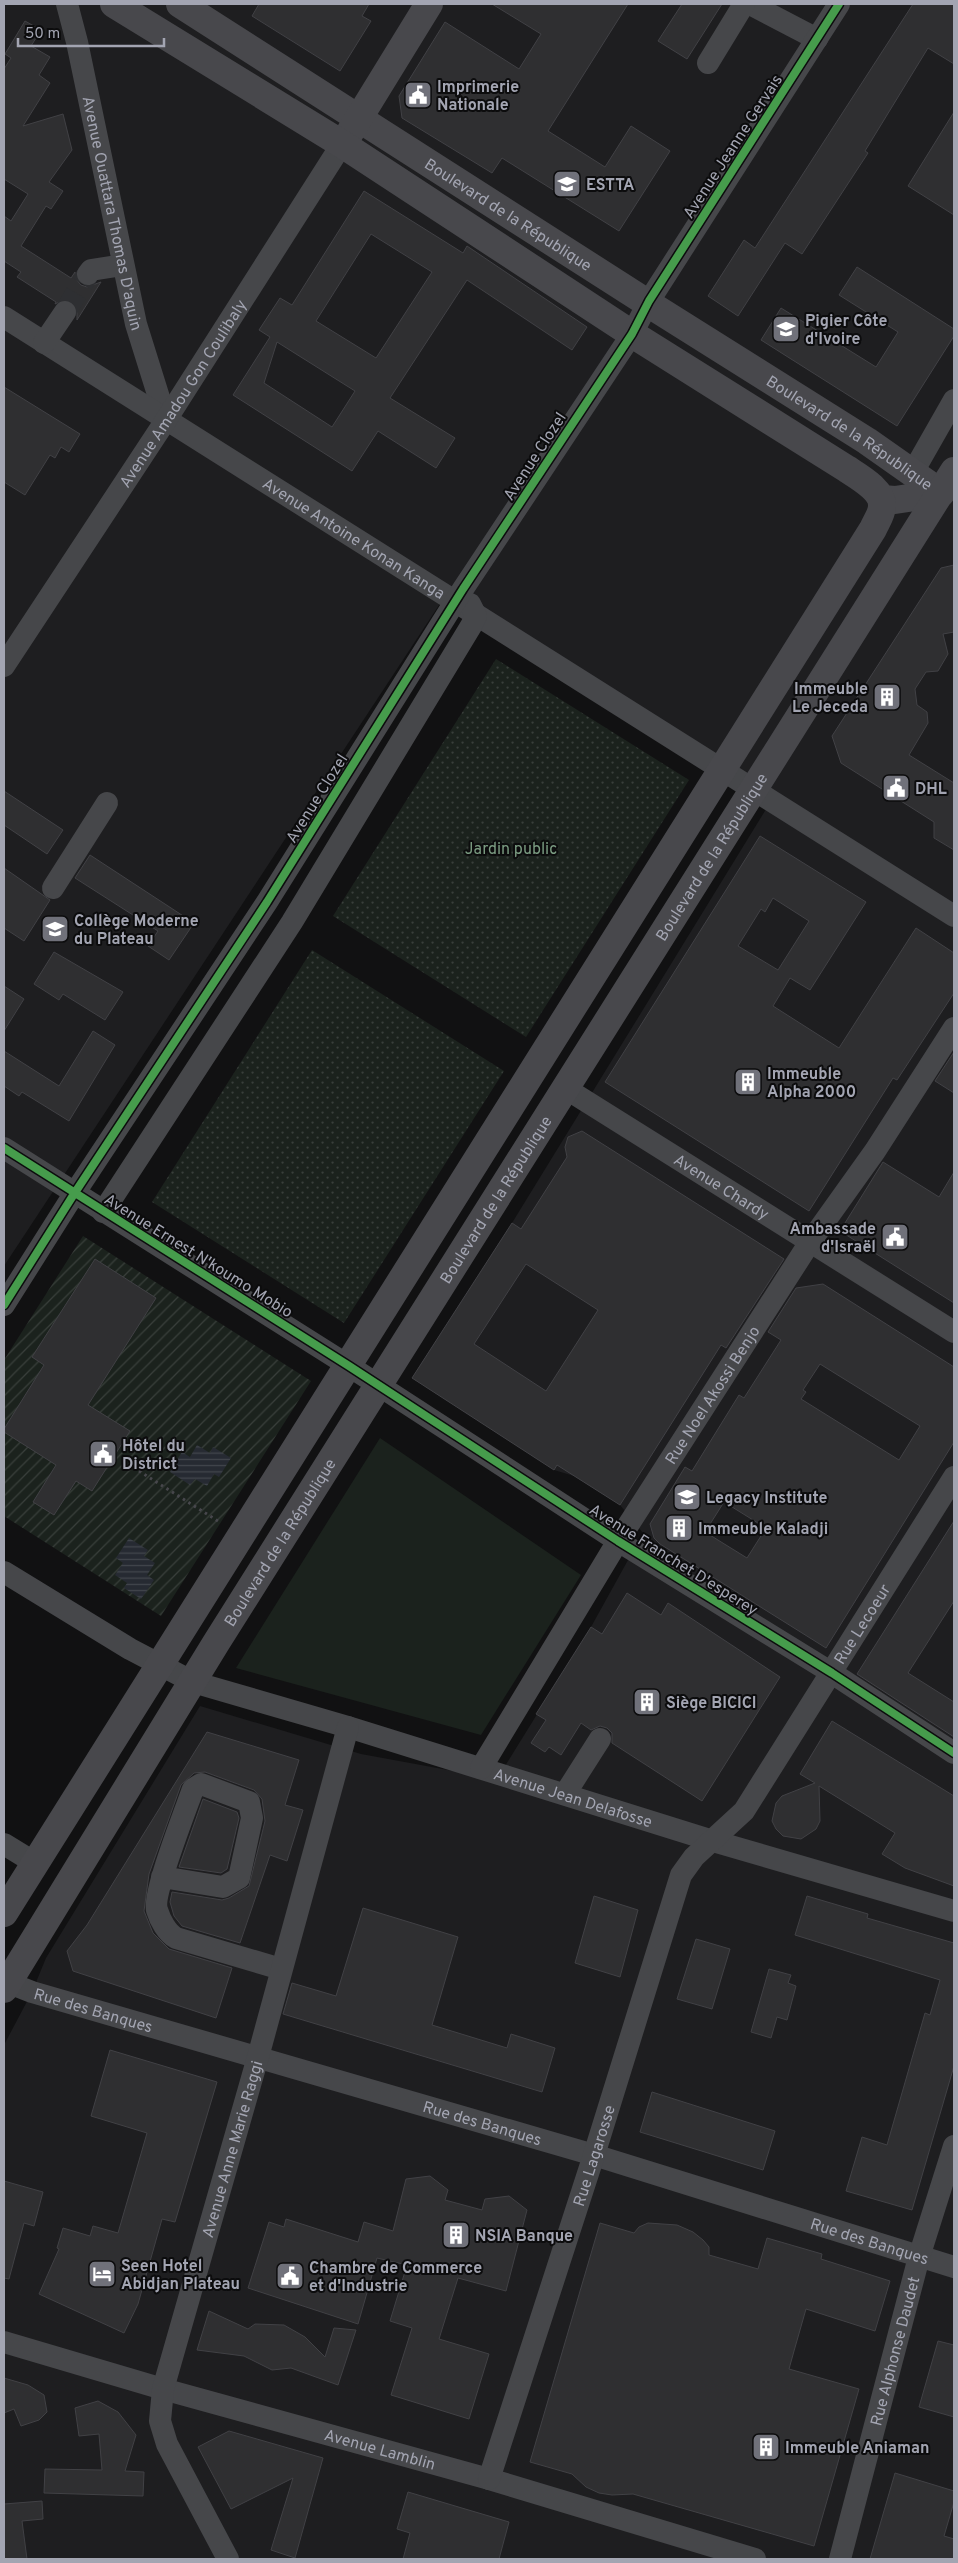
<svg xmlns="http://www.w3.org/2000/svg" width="958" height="2563" viewBox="0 0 958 2563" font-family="Overpass,sans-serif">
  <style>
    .built { fill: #1e1e20 }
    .grass { fill: #1b221d }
    .park { fill: url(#park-dots) }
    .garden { fill: url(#garden-furrows) }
    .water { fill: url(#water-rules) }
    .building { fill: #2f2f31; stroke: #414145; fill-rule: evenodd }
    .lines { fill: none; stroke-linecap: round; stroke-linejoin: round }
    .minor-tunnel { stroke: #2e2f32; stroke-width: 22; stroke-dasharray: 22 11; stroke-linecap: butt }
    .path { stroke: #47474c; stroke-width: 3; stroke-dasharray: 2.5 4; stroke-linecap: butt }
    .minor { stroke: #46474a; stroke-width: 22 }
    .major { stroke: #48484c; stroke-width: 28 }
    .cycleway-casing { stroke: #0c0c0d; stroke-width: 11 }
    .cycleway { stroke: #469c4c; stroke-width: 8 }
    .labels { text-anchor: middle; stroke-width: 4; stroke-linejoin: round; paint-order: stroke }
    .poi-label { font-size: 16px; font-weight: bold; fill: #a3a5b2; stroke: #0c0c0d; text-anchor: start }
    .street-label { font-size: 16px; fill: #a3a5b2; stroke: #0c0c0d }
    .park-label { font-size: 16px; fill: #7b9c82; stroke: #0c0c0d }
  </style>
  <defs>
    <pattern id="park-dots" width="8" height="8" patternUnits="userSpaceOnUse" patternTransform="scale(1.25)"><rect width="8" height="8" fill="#1b221d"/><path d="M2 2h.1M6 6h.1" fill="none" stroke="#393f3b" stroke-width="1.8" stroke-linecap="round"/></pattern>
    <pattern id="garden-furrows" width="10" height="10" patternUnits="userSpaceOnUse" patternTransform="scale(1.25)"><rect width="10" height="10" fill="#1b221d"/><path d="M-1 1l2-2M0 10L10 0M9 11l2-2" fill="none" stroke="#393f3b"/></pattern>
    <pattern id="water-rules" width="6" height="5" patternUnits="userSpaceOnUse" patternTransform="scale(1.25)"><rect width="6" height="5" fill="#262a32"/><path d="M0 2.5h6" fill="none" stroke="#42464d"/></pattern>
  </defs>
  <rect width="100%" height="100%" fill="#111112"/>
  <path class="built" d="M4,4h950v2555h-950v-514l28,-53 14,-34 154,-252 161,48 136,25 94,-152 52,-94 -23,-28 -46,-29 -20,-6 -142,-92 100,-155 264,-430 -329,-200 -443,673z"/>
  <path class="grass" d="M380,1438l201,137 -100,160 -245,-67z"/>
  <path class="park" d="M496,659l193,121 -163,257 -193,-121z
    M312,950l192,121 -160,252 -192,-121z"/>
  <path class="garden" d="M83,1236l228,145 -150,235 -157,-100v-156z"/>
  <path class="water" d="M197,1445l13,8 3,-6 18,11 -12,19 -5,-3 -7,12 -12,-7 -5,6 -20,-13 12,-20 8,5z
    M129,1538l19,12 -4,6 11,7 -8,12 7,5 -13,19 -17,-11 3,-5 -12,-8 8,-12 -7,-5z"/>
  <path class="building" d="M259,4h110l-7,12 9,5 -31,50 -88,-55z
    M492,4h136l-80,127 57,36 26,-41 39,25 -51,80 -117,-73 -10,15 -90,-55 -3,-22 46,-74 74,47 22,-35z
    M682,4h40l-35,55 -29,-18z
    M913,4h41v60l-26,-16 -63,103 3,2 -66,101 -17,-11 -47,73 -30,-20 36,-56 11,8z
    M25,21l16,9 -10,16 19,11 -11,18 11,8 -27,43 40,-12 9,36 -23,32 14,9 -12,18 -5,-3 -25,40 50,32 4,-6 1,7 5,6 6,2 14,-5 -24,38v-13l-4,-6 -8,-2 -10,5 1,-2 -39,-25 4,-5 -17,-11v-45l7,5 17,-27 -24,-15v-110l7,-11 -6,-4z
    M954,112v103l-46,-29z
    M364,191l99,62 4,-7 120,81 -15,23 -105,-70 -77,118 65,40 -19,30 -58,-37 -26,40 -119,-76 37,-58 -11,-7 21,-32 12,7zM371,234l61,38 -56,86 -60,-37zM277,342l78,49 -23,36 -68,-44z
    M857,267l97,62v7l-57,90 -136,-86 20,-32 95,59 22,-35 -59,-37z
    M4,387l76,47 -11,18 -8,-5 -6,11 -5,-3 -25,40 -21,-13z
    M954,565v67l-11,2 5,20 -10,17 -12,1 -11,17 2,16 10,7 1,11 -19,32 45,28v67l-20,-12v-16l-93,-59 -9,-27 109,-168z
    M4,791l59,39 -16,24 -43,-29z
    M760,836l106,66 -56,88 -20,-12 -17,28 66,42 77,-120 38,25v40l-57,87 -4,-2 -84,133 -204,-129zM773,898l36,23 -31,49 -40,-24 23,-37 4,3z
    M90,855l104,68 -25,37 -21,-14 10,-15 -83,-53z
    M4,868l46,32 -26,41 -20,-13z
    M54,952l69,40 -18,28 -42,-26 -4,6 -25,-16z
    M4,986l20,13 -20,32z
    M93,1031l22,14 -46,76 -47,-29 -3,4 -15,-10v-35l55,35z
    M954,1052v41l-19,-12z
    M582,1131l202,128 -58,89 -5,-3 -101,160 -63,-40 -3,5 -142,-92 100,-155 9,6 46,-72 -2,-10 3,-10zM526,1264l72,46 -52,81 -72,-47z
    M883,1162l56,35 15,-25v131l-114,-72z
    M95,1259l61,39 -68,107 42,26 -38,60 -16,-10 -22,34 -21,-13 23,-37 -52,-33v-3l40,-64 -12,-8z
    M823,1284l131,83v75l-128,206 -166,-104 -6,-6 -4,-14 35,-57 7,4 47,-76 5,3 37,-58 -13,-8 28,-44zM820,1364l100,62 -21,34 -98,-61 5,-7 -3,-2zM724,1502l42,26 -19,30 -42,-26z
    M954,1521v80l-46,72 46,29v35l-97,-63z
    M627,1593l34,22 7,-12 112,74 -78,124 -90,-58v-10l-5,-5 -7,-2 -9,4 -10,-7 -20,32 -12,-8 -4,5 -14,-9 15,-23 -10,-6 55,-87 11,7z
    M832,1721l122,75v90l-49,-18 -23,-14 13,-21 -76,-47 1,35 -4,8 -15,10 -18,-3 -7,-7 -4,-8 4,-18 6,-7 33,-13 -15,-9z
    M207,1732l92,28 -14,45 18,5 -16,51 -17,-6 -30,88 -58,-17 -8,-10 -4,-14 2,-10 50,8 7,-2 20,-12 16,-65 -3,-22 -8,-9 -49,-18 -11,1 -13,12 -32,89 -5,37 9,22 16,16 63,19 -16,50 -143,-47 -6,-20 20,-26z
    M203,1799l34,13 2,6 -12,51 -6,4 -42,-6z
    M594,1896l44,14 -18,67 -45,-14z
    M807,1896l61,18 -1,4 87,25v123l-42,144 -66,-19 16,-54 25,8 38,-132 5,2 10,-35 -145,-45z
    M363,1908l95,29 -26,88 75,23 4,-14 44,14 -13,44 -259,-78 9,-31 44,13z
    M696,1939l34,10 -18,60 -35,-10z
    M769,1969l22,6 -3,8 8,3 -9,34 -10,-3 -6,21 -20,-6z
    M110,2050l107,32 -42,140 -13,-3 -24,85 -14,29 -85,-39 20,-45 -2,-1 6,-20 27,8 3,-10 25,7 29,-100 -56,-17z
    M652,2092l123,39 -12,39 -123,-38z
    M430,2176l18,14 -3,10 37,10 3,-11 24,-3 18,14 -21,81 -48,-13 -19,61 50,15 -20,65 -78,-24 21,-67 -22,-7 17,-56 -30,-7 -19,66 -110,-36 21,-66 15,5 2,-8 72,23 6,-20 29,9 13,-52z
    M4,2181l39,11 -9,34 -10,-3 -15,56 -5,-1z
    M600,2223l34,10 5,-6 9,-4 29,2 16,7 10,8 6,7v8l49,14 9,-31 55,16 -1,5 69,22 -15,50 -69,-22 -12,42 -5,18 70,20 -45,157 -181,-52 -21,1 -13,-2 -13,-6 -14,-13 -42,-12z
    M209,2311l39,18 7,-5 29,1 21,12 20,20 9,-29 22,2 -18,55 -47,-17 -19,2 -28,-14 -47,-6z
    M938,2341l16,4v72l-35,-10z
    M4,2378l24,7 16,10 3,17 -8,8 -18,6 -7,-17 -10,4z
    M98,2401l20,11 18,23 -11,36 19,1 -1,24 -99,-3 1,-24 57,1 -3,-36 -20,2 -4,-28z
    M229,2431l94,27 -28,100 -24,-8 22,-72 -62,31 -33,-62z
    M895,2473l59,18v11l-10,34 10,3v20h-84z
    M408,2492l101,30 -10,37h-96l7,-26 -13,-4z
    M42,2501l1,18 -21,2 5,38h-23v-55z"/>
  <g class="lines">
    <path class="minor-tunnel" d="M65,312l23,-38"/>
    <path class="path" d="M128,1464l93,59"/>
    <g class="minor">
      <path id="s1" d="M67,4l10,38 59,282 30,96"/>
      <path d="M750,4l67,35"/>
      <path d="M708,63l36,-59"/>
      <path d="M88,274l3,-4 32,-5"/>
      <path id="s2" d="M4,317l950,599"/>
      <path d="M44,343l21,-31"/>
      <path d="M913,472l41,-72"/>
      <path id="s3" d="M4,666l162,-246 176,-276"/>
      <path d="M53,888l54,-85"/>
      <path id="s4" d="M565,1088l389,244"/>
      <path d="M4,1148l345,218 269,175 214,132 122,80"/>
      <path d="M103,1212l189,-290 179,-296 5,-10 -6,-12"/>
      <path d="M4,1305l70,-111 193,-292 196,-313 169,-255 17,-33 190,-297"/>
      <path id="s5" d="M4,1572l126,77 63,33 155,45 365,114 241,70"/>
      <path id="s6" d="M481,1768l137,-227 192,-299 65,-91 79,-123"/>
      <path d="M565,1794l35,-55"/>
      <path d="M4,1844l31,19"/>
      <path d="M162,1877l61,10 16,-9 13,-60 -3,-16 -48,-18 -8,5c-7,20 -41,106 -36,121 3,10 10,23 19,28l105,31"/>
      <path id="s7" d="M4,1981l28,11 562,163 360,112"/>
      <path id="s8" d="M4,2342l159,47 326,90 266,80"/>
      <path id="s9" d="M489,2479l105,-324 87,-280 13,-18 50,-46 210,-334"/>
      <path id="s10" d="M228,2559l-61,-115 -7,-23 3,-32 95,-332 90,-330"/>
      <path id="s11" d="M840,2559l79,-302 35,-111"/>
    </g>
    <g class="major">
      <path id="s12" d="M180,4l469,300 218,137 74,52"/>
      <path d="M349,134l80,-130"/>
      <path d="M882,499l13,1 46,-7"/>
      <path d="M4,1913l869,-1384c3,-7 9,-15 9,-23 1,-16 -23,-29 -35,-37l-215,-135 -290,-190 -228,-140"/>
      <path id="s13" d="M4,1989l212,-346 738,-1172"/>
    </g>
    <defs>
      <path id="cycleway" d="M4,1148l345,218 269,175 214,132 122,80
        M4,1305l70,-111 193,-292 196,-313 169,-255 17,-33 190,-297"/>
    </defs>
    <use href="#cycleway" class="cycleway-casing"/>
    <use href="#cycleway" class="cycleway"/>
  </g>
  <defs>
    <symbol id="civic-square" viewBox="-11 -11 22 22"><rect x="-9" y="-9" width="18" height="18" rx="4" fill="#70717a" stroke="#0c0c0d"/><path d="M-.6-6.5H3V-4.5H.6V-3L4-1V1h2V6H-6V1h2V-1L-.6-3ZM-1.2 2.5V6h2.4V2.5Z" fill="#fff"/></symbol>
    <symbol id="university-square" viewBox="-11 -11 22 22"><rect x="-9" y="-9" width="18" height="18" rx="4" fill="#70717a" stroke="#0c0c0d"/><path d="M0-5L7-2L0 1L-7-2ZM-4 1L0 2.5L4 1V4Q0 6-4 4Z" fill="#fff"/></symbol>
    <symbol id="building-square" viewBox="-11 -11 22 22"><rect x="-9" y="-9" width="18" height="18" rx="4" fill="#70717a" stroke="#0c0c0d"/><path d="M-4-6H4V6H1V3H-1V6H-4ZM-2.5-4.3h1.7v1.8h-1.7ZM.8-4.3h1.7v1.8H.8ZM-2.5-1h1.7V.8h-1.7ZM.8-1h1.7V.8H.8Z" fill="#fff"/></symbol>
    <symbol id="school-square" viewBox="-11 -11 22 22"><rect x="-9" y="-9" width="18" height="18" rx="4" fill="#70717a" stroke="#0c0c0d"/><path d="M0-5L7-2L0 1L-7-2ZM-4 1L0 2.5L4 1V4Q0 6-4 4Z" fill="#fff"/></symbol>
    <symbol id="hotel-square" viewBox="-11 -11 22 22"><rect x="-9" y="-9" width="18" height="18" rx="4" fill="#70717a" stroke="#0c0c0d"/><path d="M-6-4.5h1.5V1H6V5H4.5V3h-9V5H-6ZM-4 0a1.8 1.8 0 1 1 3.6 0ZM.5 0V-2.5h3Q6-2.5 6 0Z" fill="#fff"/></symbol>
  </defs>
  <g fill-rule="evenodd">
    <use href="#civic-square" x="402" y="79" width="32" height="32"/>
    <use href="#university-square" x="551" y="168" width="32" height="32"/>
    <use href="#university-square" x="770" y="313" width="32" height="32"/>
    <use href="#building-square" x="871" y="681" width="32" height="32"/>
    <use href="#civic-square" x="880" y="772" width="32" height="32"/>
    <use href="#school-square" x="39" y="913" width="32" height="32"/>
    <use href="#building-square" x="732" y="1066" width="32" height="32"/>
    <use href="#civic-square" x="879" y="1221" width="32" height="32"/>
    <use href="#civic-square" x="87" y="1438" width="32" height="32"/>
    <use href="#university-square" x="671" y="1481" width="32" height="32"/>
    <use href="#building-square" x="663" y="1512" width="32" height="32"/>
    <use href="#building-square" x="631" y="1686" width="32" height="32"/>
    <use href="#building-square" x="440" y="2219" width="32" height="32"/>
    <use href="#hotel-square" x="86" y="2258" width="32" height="32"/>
    <use href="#civic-square" x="274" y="2260" width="32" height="32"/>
    <use href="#building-square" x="750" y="2431" width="32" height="32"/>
  </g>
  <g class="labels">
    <g class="poi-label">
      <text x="437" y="92">Imprimerie<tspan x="437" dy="18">Nationale</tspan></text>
      <text x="586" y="190">ESTTA</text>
      <text x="805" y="326">Pigier Côte<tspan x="805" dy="18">d'Ivoire</tspan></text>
      <text x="868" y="694" text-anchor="end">Immeuble<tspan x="868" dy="18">Le Jeceda</tspan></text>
      <text x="915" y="794">DHL</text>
      <text x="74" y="926">Collège Moderne<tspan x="74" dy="18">du Plateau</tspan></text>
      <text x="767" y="1079">Immeuble<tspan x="767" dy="18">Alpha 2000</tspan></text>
      <text x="876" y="1234" text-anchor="end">Ambassade<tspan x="876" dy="18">d'Israël</tspan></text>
      <text x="122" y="1451">Hôtel du<tspan x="122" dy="18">District</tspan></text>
      <text x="706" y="1503">Legacy Institute</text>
      <text x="698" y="1534">Immeuble Kaladji</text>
      <text x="666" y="1708">Siège BICICI</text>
      <text x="475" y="2241">NSIA Banque</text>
      <text x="121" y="2271">Seen Hotel<tspan x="121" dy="18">Abidjan Plateau</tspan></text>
      <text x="309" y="2273">Chambre de Commerce<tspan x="309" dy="18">et d'Industrie</tspan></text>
      <text x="785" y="2453">Immeuble Aniaman</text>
    </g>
    <g class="street-label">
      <text transform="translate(732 146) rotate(-57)" y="6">Avenue Jeanne Gervais</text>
      <text dy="6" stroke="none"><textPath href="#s1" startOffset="214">Avenue Ouattara Thomas D'aquin</textPath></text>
      <text dy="6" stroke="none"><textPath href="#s12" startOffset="390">Boulevard de la République</textPath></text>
      <text dy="6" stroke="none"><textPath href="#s3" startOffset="326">Avenue Amadou Gon Coulibaly</textPath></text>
      <text dy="6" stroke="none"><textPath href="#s12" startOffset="795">Boulevard de la République</textPath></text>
      <text transform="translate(534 456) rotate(-57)" y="6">Avenue Clozel</text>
      <text dy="6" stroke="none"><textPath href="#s2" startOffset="414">Avenue Antoine Konan Kanga</textPath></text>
      <text transform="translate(316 798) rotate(-58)" y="6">Avenue Clozel</text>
      <text dy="6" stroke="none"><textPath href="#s13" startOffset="1335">Boulevard de la République</textPath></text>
      <text dy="6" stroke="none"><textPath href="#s4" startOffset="185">Avenue Chardy</textPath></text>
      <text dy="6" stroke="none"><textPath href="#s13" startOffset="930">Boulevard de la République</textPath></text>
      <text transform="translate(199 1255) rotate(32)" y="6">Avenue Ernest N'koumo Mobio</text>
      <text dy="6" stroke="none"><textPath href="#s6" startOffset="439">Rue Noel Akossi Benjo</textPath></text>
      <text dy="6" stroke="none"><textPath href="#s13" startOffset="525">Boulevard de la République</textPath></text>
      <text transform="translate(674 1559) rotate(32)" y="6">Avenue Franchet D'esperey</text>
      <text dy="6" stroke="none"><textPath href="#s9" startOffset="945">Rue Lecoeur</textPath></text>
      <text dy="6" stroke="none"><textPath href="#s5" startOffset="616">Avenue Jean Delafosse</textPath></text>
      <text dy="6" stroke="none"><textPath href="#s7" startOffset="94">Rue des Banques</textPath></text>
      <text dy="6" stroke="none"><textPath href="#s7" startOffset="499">Rue des Banques</textPath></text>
      <text dy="6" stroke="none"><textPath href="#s10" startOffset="436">Avenue Anne Marie Raggi</textPath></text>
      <text dy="6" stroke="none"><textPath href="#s9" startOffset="340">Rue Lagarosse</textPath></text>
      <text dy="6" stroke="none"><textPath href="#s7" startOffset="904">Rue des Banques</textPath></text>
      <text dy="6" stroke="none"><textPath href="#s11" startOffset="215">Rue Alphonse Daudet</textPath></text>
      <text dy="6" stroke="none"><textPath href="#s8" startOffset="391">Avenue Lamblin</textPath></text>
    </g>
    <g class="park-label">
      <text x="511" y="854">Jardin public</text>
    </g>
  </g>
  <rect width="958" height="2563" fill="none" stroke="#a3a5b2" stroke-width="10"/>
  <path d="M18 38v8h146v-8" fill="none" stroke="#a3a5b2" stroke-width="2.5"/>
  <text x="25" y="38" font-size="15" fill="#a3a5b2" stroke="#0c0c0d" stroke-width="4" paint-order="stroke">50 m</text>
</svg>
